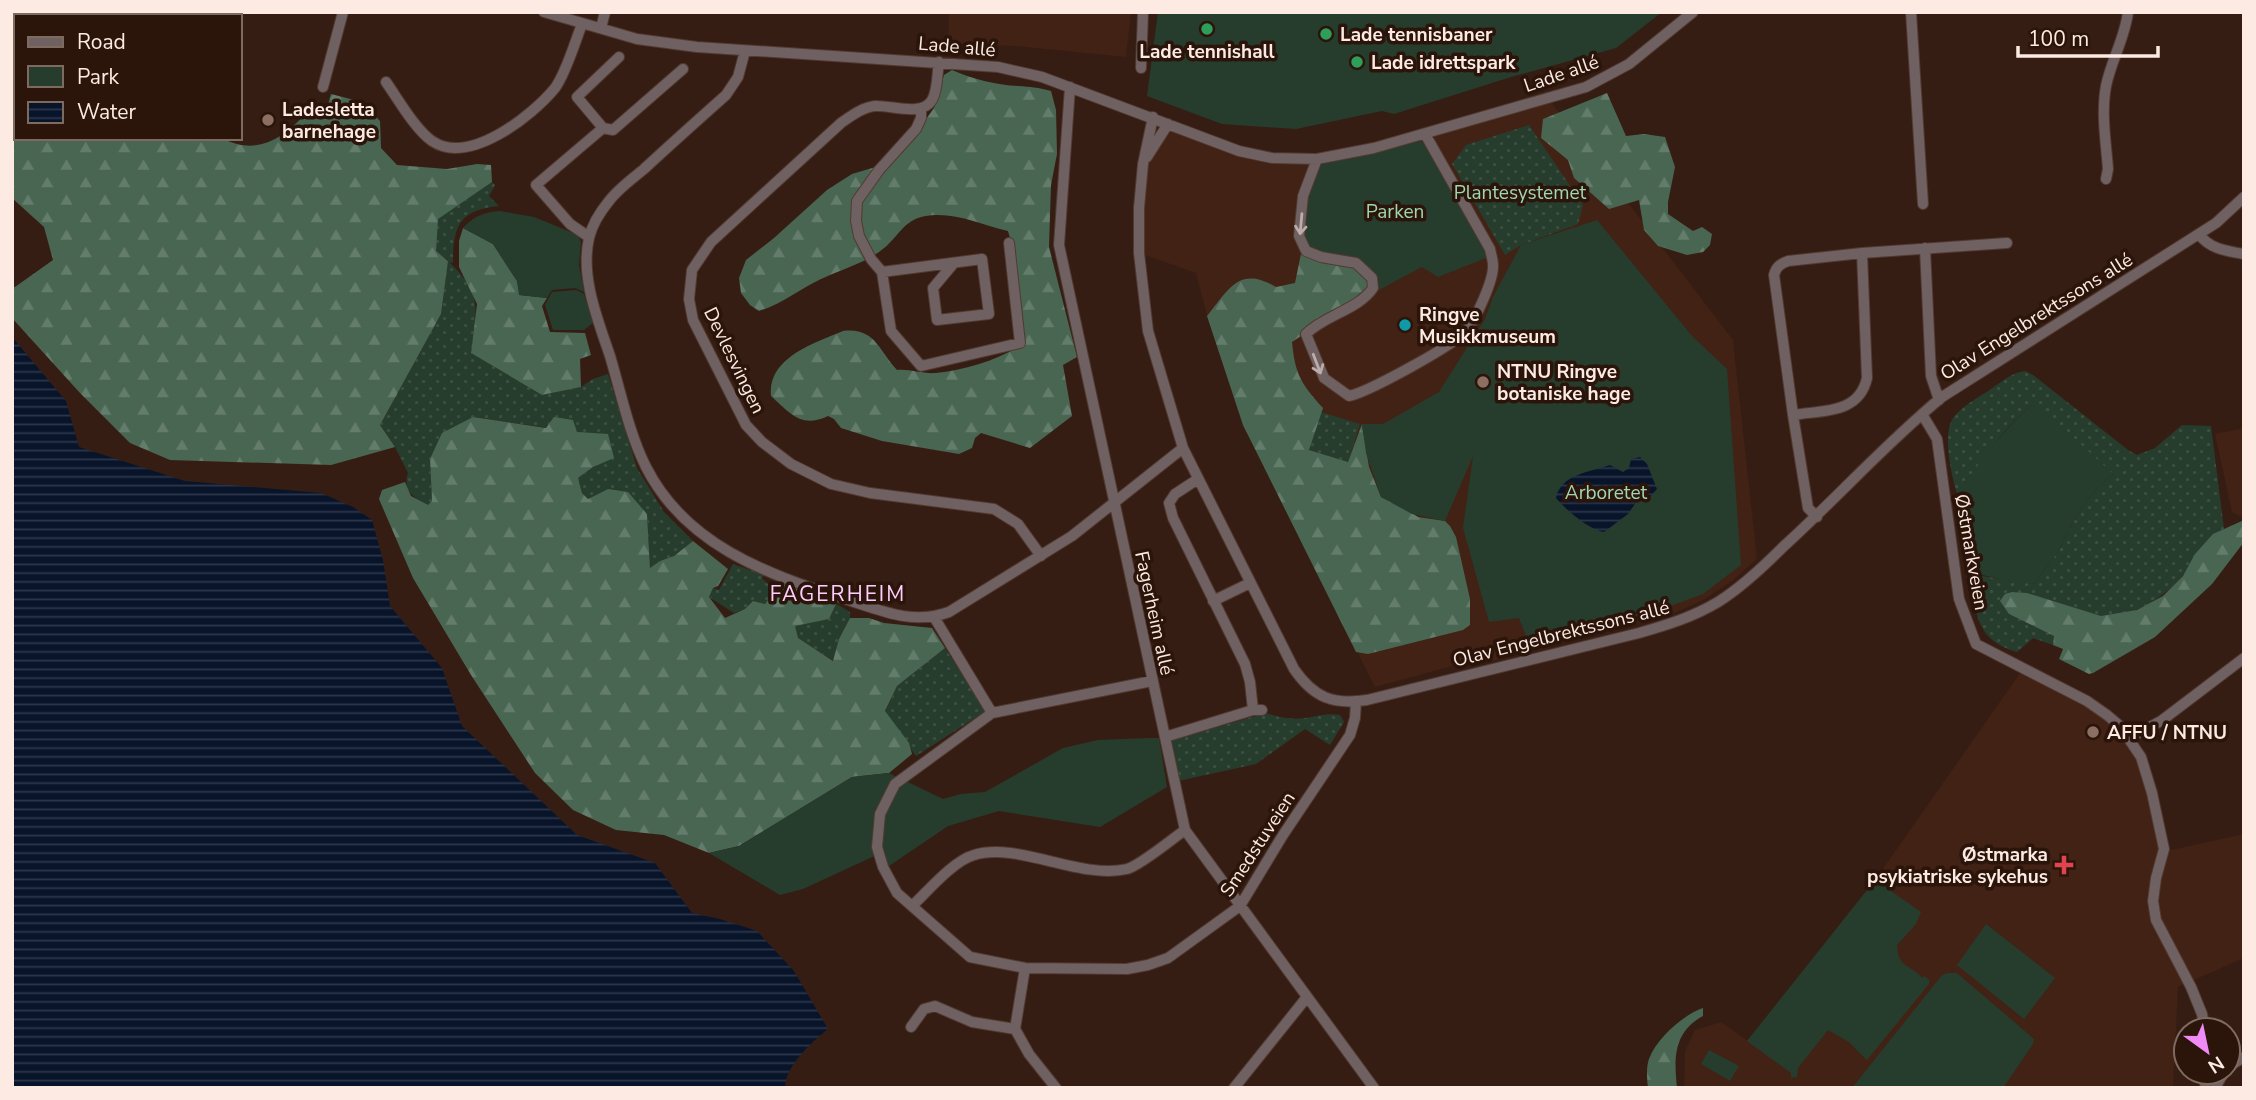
<svg xmlns="http://www.w3.org/2000/svg" width="2256" height="1100" viewBox="0 0 2256 1100" font-family="'Nunito Sans',sans-serif">
  <style>
    .built { fill: #412214 }
    .grass { fill: url(#grass-dots) }
    .forest { fill: url(#forest-firs) }
    .park { fill: #263d2e }
    .water { fill: url(#water-rules) }
    .lines { fill: none; stroke-linecap: round; stroke-linejoin: round }
    .minor-casing { stroke: #523a30; stroke-width: 12 }
    .minor { stroke: #6f6062; stroke-width: 10 }
    .oneway { stroke: #bdaca9 }
    .leisure-dot { fill: #2e9e5b; stroke: #2b1409; stroke-width: 2.5 }
    .education-dot { fill: #8d6e63; stroke: #2b1409; stroke-width: 2.5 }
    .culture-dot { fill: #0f9aa8; stroke: #2b1409; stroke-width: 2.5 }
    .health-dot { fill: #e0444e; stroke: #2b1409; stroke-width: 2.5 }
    .labels { text-anchor: middle; stroke-width: 7; stroke-linejoin: round; paint-order: stroke }
    .poi-label { font-size: 19px; font-weight: bold; fill: #fceae3; stroke: #2b1409; text-anchor: start }
    .street-label { font-size: 19px; fill: #fceae3; stroke: #2b1409 }
    .park-label { font-size: 19px; fill: #9fd7b2; stroke: #2b1409 }
    .neighbourhood-label { font-size: 21px; letter-spacing: 2px; fill: #fdcfff; stroke: #2b1409 }
  </style>
  <defs>
    <pattern id="grass-dots" width="8" height="8" patternUnits="userSpaceOnUse" patternTransform="scale(1.75)"><rect width="8" height="8" fill="#263d2e"/><path d="M2 2h.1M6 6h.1" fill="none" stroke="#3c5042" stroke-width="1.8" stroke-linecap="round"/></pattern>
    <pattern id="forest-firs" width="22" height="20" patternUnits="userSpaceOnUse" patternTransform="scale(1.75)"><rect width="22" height="20" fill="#486652"/><path d="M5 1l3.5 6h-7zM16 11l3.5 6h-7z" fill="#637c6b"/></pattern>
    <pattern id="water-rules" width="6" height="5" patternUnits="userSpaceOnUse" patternTransform="scale(1.75)"><rect width="6" height="5" fill="#08142a"/><path d="M0 2.5h6" fill="none" stroke="#2d3649"/></pattern>
  </defs>
  <rect width="100%" height="100%" fill="#361d13"/>
  <path class="built" d="M949,12h182l-5,45 -111,-11 -67,-3z
    M1548,98l185,242 24,219 -25,22 -29,19 -31,14 -176,46 -44,6 -77,21 -132,-262 -36,-109 -11,-43 -57,-20 4,-89 25,-40 71,27 78,8z
    M2244,428v90l-12,-6 -17,-78z
    M2023,669l84,45 34,43 23,92 7,1 73,-16v124l-66,29 -5,101h-489l1,-37 10,-21 26,-8 27,19 127,-161z"/>
  <path class="grass" d="M1529,125l54,80 -5,19 -57,21 -16,10 -53,-91 14,-19z
    M492,182l3,3 -6,11 10,10c-40,4 -46,20 -46,57l-4,-1c35,33 27,48 22,91l71,42 39,-8 12,-8 15,-5 29,94 27,44 29,29 -19,15 -14,5 -10,8 -3,-55 -39,-25 -20,10 -6,-6 -4,-15 15,-11 20,-10 -36,-25 -104,-15 -43,42 2,42 -4,5c-14,-9 -26,-15 -20,-33l-13,-26 -15,-22 61,-111 7,-54 -13,-9 2,-32z
    M2025,371l8,4 95,75 9,5 18,-7 27,-23 29,1 13,103c-27,13 -27,33 -46,52 -20,20 -47,37 -77,35 -7,-1 -14,-4 -21,-6 -23,-7 -44,-16 -68,-18l-3,22 45,22 -1,9 -20,-7 -16,14c-43,-12 -40,-40 -48,-78l65,10c9,-13 21,-26 28,-40 14,-29 26,-50 51,-70l-81,-69c-32,26 -54,59 -72,97 -7,-17 -17,-63 -9,-80 6,-13 25,-23 37,-31 12,-8 23,-18 37,-20z
    M1321,412l39,12 -12,38 -39,-12z
    M733,564l31,11 -2,3 13,13 -10,13 -12,-3 -8,8 -11,4 -25,-16 4,-9 6,2z
    M836,604l14,8v6l-11,21 -5,22 -37,-23 -2,-13 34,-6z
    M945,648l41,63 -70,45 -31,-44 12,-26z
    M1266,713c14,5 26,7 40,5 12,-2 23,-5 34,-3l4,7 -14,23 -25,-16 -49,35 -78,17 -8,-40z"/>
  <path class="forest" d="M952,70c21,9 43,15 66,16 13,1 19,1 33,5l5,19 1,44 -6,31 -2,62 28,110 -14,8 9,51 -42,32 -49,-15 -6,5 -3,10 -13,6 -77,-13 -41,-13 -7,-9 -6,-3c-27,13 -38,-3 -57,-20 -4,-38 43,-53 72,-65 32,-4 36,20 54,39 14,-1 25,4 39,3 28,-3 62,-13 85,-28l-8,-96 -5,-18c-25,-6 -48,-17 -73,-16 -33,1 -34,22 -56,37 -17,12 -39,18 -58,27 -21,10 -39,25 -62,32l-9,-6 -9,-12 -2,-15 7,-18 28,-22 53,-48 25,-16 34,-10 20,-17 28,-39 10,-33z
    M12,92l4,1v45h206c33,18 60,2 83,-24l21,-2 5,-18 31,8 18,19 1,27 16,17 50,4 30,-5 14,1 1,17 -54,37 -2,32 12,10 -7,53 -61,111 15,22 -64,18 -161,-5 -40,-17 -50,-50 -68,-75v-32l3,1 38,-27 -9,-33 -32,-29z
    M1607,93l19,43 18,-2 21,3 10,30 -7,35v12l25,17 9,-4 10,7 -2,11 -7,7 -16,3 -29,-9 -14,-16 -5,-30 -30,9 -35,-31 -6,-18 -27,-22 2,-19z
    M463,228l30,16 24,37 3,14 27,3 -5,8 8,26 35,1 6,22 -11,4 1,28 -39,8 -71,-42 6,-49 -18,-37v-26z
    M1303,244l53,19 17,25 -81,54c3,32 9,42 31,66l-14,42 39,12 14,-38 7,43 12,30 20,9 17,11 27,4 5,5 6,11 14,62v26l-7,5 -95,24 -12,-2 -113,-227 -36,-109c22,-27 32,-51 69,-29l19,-4z
    M473,417l73,11 8,-11 19,3 4,12 31,2 6,24 -21,9 -15,11 4,15 6,6 20,-10 20,3 19,22 3,54 10,-7 14,-5 19,-15 35,28 -10,17 -5,2 -4,9 16,21 20,-9 8,-8 12,3 16,-22 55,22 -7,15 -34,7 3,12 35,23 6,-22 11,-21h19l15,5 48,5 13,20 -48,38 -12,25 24,32 3,11 -23,19 -37,4 -113,69 -30,7 -45,-18 -48,-5 -43,-20 -38,-37 -64,-98 -58,-97 -34,-79 3,-9 23,-8 6,14 17,9 4,-4 -2,-42 12,-26z
    M2244,520v22l-32,42 -57,53 -62,36 -4,1 -30,-15 4,-10 -10,-4 1,-9 -45,-22 -9,-13 5,-7 7,-2 15,1 74,23 36,-6 26,-14 20,-20 12,-22 18,-20z
    M1703,1008v8c-30,16 -29,43 -26,72h-29c-1,-9 -2,-21 1,-29 8,-21 34,-44 54,-51z"/>
  <path class="park" d="M1158,12h504l-46,36 -105,29 -117,37 -12,-3 -86,18 -74,-5 -75,-28z
    M1418,139l15,12 58,105 -53,21 -16,-10 -45,24 -1,-15 -68,-28c-13,-27 0,-58 10,-84l37,-6z
    M500,211l34,6 44,18 3,7 -2,23 5,27 -9,-4 -23,2 -5,8 -28,-3 -2,-14 -24,-37 -30,-16c11,-12 21,-16 37,-17z
    M1597,220l95,116 35,33 14,196 -38,29 -52,19 -123,28 -9,-23 -30,4 -26,-94 10,-72 -28,65 -33,-7 -31,-17 -15,-44 -4,-29h21l56,-32 46,-73 8,-22 28,-52z
    M576,290l8,4 9,29 -9,7h-31l-8,-25 7,-13z
    M2032,405l28,20 53,49c-24,19 -38,42 -51,70 -7,14 -19,27 -28,40l-21,-2 -39,-9c-4,-20 -14,-50 -14,-69 0,-25 53,-84 72,-99z
    M1150,738h9l8,49 -67,40 -101,-16 -51,15 -62,42 -3,-16 -80,37 -23,6 -71,-42 30,-7 113,-69 37,-4 54,26 18,-5 24,-2 78,-44 35,-8z
    M1875,880l46,32 -5,12 -19,21c1,25 15,19 25,33l2,-2 5,4v4l-62,76 -18,-18 -21,-12 -30,38 -1,9 -6,1v-5l-44,-32z
    M1986,924l69,54 -31,41 -67,-54z
    M1948,973h9l77,66 -1,5 -30,44h-151l90,-113z
    M1709,1050l30,16 -9,15 -29,-17z"/>
  <path class="water" d="M12,337l54,64 13,46 106,34 136,12 32,14 19,13 11,40 7,46 52,62 20,58 115,109 78,28 37,50 28,6 37,12 37,40 34,58c-16,13 -43,37 -43,59h-773z
    M1640,457l7,7 10,25 -7,8 -13,4 -9,13 -24,18c-15,-2 -39,-23 -48,-34 5,-24 34,-26 54,-33l13,7 6,-4 2,-9z"/>
  <g class="lines">
    <defs>
      <path id="minor" d="M544,12l93,27 60,8 301,20 44,10 197,74 33,7 45,1 57,-11 212,-61 43,-23 64,-52
        M1911,12l12,192
        M601,28l4,-16
        M745,51l-7,26 -12,18c-27,24 -55,49 -82,74 -12,10 -26,20 -35,32 -9,11 -17,24 -20,37 -9,39 9,82 21,118 11,37 19,77 36,111 39,77 118,106 196,131 36,11 69,28 107,14l123,-76 111,-88
        M939,62c-2,11 -1,28 -7,38 -10,17 -40,5 -57,6 -12,1 -24,10 -34,17l-130,119 -19,28 -3,29 4,21 53,105 16,17 29,22 40,20 39,9 124,16 24,15 23,32
        M1141,68l2,-56
        M386,82c12,17 29,47 46,59 37,25 100,-25 123,-53 11,-15 20,-46 27,-64
        M323,87l20,-75
        M1070,87l-11,158 126,585 189,258
        M921,109v9l-5,11 -37,41 -22,31 -1,20 3,15 12,23 11,13 9,59 30,35 99,-23 -11,-100
        M1153,117l-10,47 -4,44v45l9,78 35,117 111,221c20,29 39,36 73,31l272,-67c28,-8 54,-16 79,-31 24,-15 45,-35 65,-55 54,-49 103,-104 159,-150l274,-174 28,-26
        M603,128l-26,-31 42,-40
        M1147,157l21,-33
        M1317,159l-14,37 -4,40 7,15 15,6 35,6 16,15 1,10c-15,22 -48,27 -67,46l18,44 25,18c19,-4 106,-51 118,-66 9,-12 27,-50 26,-65 0,-5 -2,-11 -3,-16l-65,-115
        M2106,179l2,-10c-2,-26 -7,-56 -2,-83 5,-25 19,-48 22,-74
        M2199,234c10,15 28,17 45,20
        M589,237l-19,-13 -34,-39 67,-57 10,2 70,-61
        M1925,248l6,128 8,24
        M1862,253l145,-10
        M882,272l100,-13 7,55 -52,6 -4,-32 21,-25
        M1922,414l15,25 22,160 17,45 111,57 20,14 13,11 21,31 11,36 12,56 -8,29 -3,23 3,19 35,67 11,27 3,16
        M1793,415l-19,-140c2,-8 6,-11 14,-14l74,-8 5,125c-8,36 -44,32 -74,37l15,93 9,9
        M1198,479l-23,15 -6,9 4,15 72,146 5,18 3,28
        M1213,601l37,-18
        M934,617l58,96
        M1152,681l-160,32 -97,71 -15,30 -3,33 6,20 14,26 73,64 55,11 102,1 21,-4 20,-7 72,-52 43,-71 67,-100 5,-17 1,-17
        M1165,737l88,-27h9
        M2129,738l32,-17 83,-63
        M912,906c16,-15 41,-45 62,-51 42,-14 107,25 153,14 14,-4 45,-30 58,-39
        M1025,968l-10,61 14,25 27,34
        M911,1027l13,-18 11,-3 37,16 43,7
        M2228,1067l16,-10
        M1234,1088l73,-91
        M2205,1088l2,-16
        M2215,1088l9,-16"/>
    </defs>
    <use href="#minor" class="minor-casing"/>
    <use href="#minor" class="minor"/>
  </g>
  <defs><path id="oneway-shaft" d="M-6 0H5M1.5-3L5.5 0L1.5 3" fill="none" stroke-width="1.6" stroke-linecap="round" stroke-linejoin="round" transform="scale(1.75)"/></defs>
  <g class="oneway">
    <use href="#oneway-shaft" transform="translate(1301 224) rotate(95)"/>
    <use href="#oneway-shaft" transform="translate(1317 364) rotate(69)"/>
  </g>
  <g class="leisure-dot">
    <circle cx="1207" cy="29" r="7"/>
    <circle cx="1326" cy="34" r="7"/>
    <circle cx="1357" cy="62" r="7"/>
  </g>
  <g class="education-dot">
    <circle cx="268" cy="120" r="7"/>
    <circle cx="1483" cy="382" r="7"/>
    <circle cx="2093" cy="732" r="7"/>
  </g>
  <circle class="culture-dot" cx="1405" cy="325" r="7"/>
  <path class="health-dot" d="M2060.5 854.5h7v7h7v7h-7v7h-7v-7h-7v-7h7z"/>
  <g class="labels">
    <g class="poi-label">
      <text x="1340" y="41">Lade tennisbaner</text>
      <text x="1207" y="58" text-anchor="middle">Lade tennishall</text>
      <text x="1371" y="69">Lade idrettspark</text>
      <text x="282" y="116">Ladesletta<tspan x="282" dy="22">barnehage</tspan></text>
      <text x="1419" y="321">Ringve<tspan x="1419" dy="22">Musikkmuseum</tspan></text>
      <text x="1497" y="378">NTNU Ringve<tspan x="1497" dy="22">botaniske hage</tspan></text>
      <text x="2107" y="739">AFFU / NTNU</text>
      <text x="2048" y="861" text-anchor="end">Østmarka<tspan x="2048" dy="22">psykiatriske sykehus</tspan></text>
    </g>
    <g class="street-label">
      <text transform="translate(957 46) rotate(5)" y="7">Lade allé</text>
      <text transform="translate(1561 73) rotate(-19)" y="7">Lade allé</text>
      <text transform="translate(2036 316) rotate(-32)" y="7">Olav Engelbrektssons allé</text>
      <text transform="translate(735 360) rotate(64)" y="7">Devlesvingen</text>
      <text transform="translate(1972 552) rotate(80)" y="7">Østmarkveien</text>
      <text transform="translate(1155 613) rotate(78)" y="7">Fagerheim allé</text>
      <text transform="translate(1561 633) rotate(-14)" y="7">Olav Engelbrektssons allé</text>
      <text transform="translate(1257 844) rotate(-57)" y="7">Smedstuveien</text>
    </g>
    <g class="park-label">
      <text x="1520" y="199">Plantesystemet</text>
      <text x="1395" y="218">Parken</text>
      <text x="1606" y="499">Arboretet</text>
    </g>
    <g class="neighbourhood-label">
      <text x="838" y="601">FAGERHEIM</text>
    </g>
  </g>
  <rect width="2256" height="1100" fill="none" stroke="#fceae3" stroke-width="28"/>
  <rect x="14" y="14" width="228" height="126" fill="#2b1409" stroke="#7f6a60" stroke-width="2"/>
  <rect x="28" y="37" width="35" height="10" fill="#6f6062" stroke="#7f6a60" stroke-width="2"/>
  <text x="77" y="49" font-size="21" fill="#fceae3">Road</text>
  <rect x="28" y="66" width="35" height="21" fill="#263d2e" stroke="#7f6a60" stroke-width="2"/>
  <text x="77" y="84" font-size="21" fill="#fceae3">Park</text>
  <rect x="28" y="102" width="35" height="21" fill="url(#water-rules)" stroke="#7f6a60" stroke-width="2"/>
  <text x="77" y="119" font-size="21" fill="#fceae3">Water</text>
  <g transform="translate(2207 1051) rotate(147)"><circle r="33" fill="#2b1409" stroke="#7f6a60" stroke-width="2"/>
  <path d="M0-5L12 26L0 18L-12 26Z" fill="#f08bf6"/>
  <text y="-10" font-size="19" font-weight="bold" text-anchor="middle" fill="#fceae3">N</text>
  </g>
  <path d="M2018 46v10h140v-10" fill="none" stroke="#fceae3" stroke-width="3.5"/>
  <text x="2028" y="46" font-size="21" fill="#fceae3" stroke="#2b1409" stroke-width="5" paint-order="stroke">100 m</text>
</svg>
